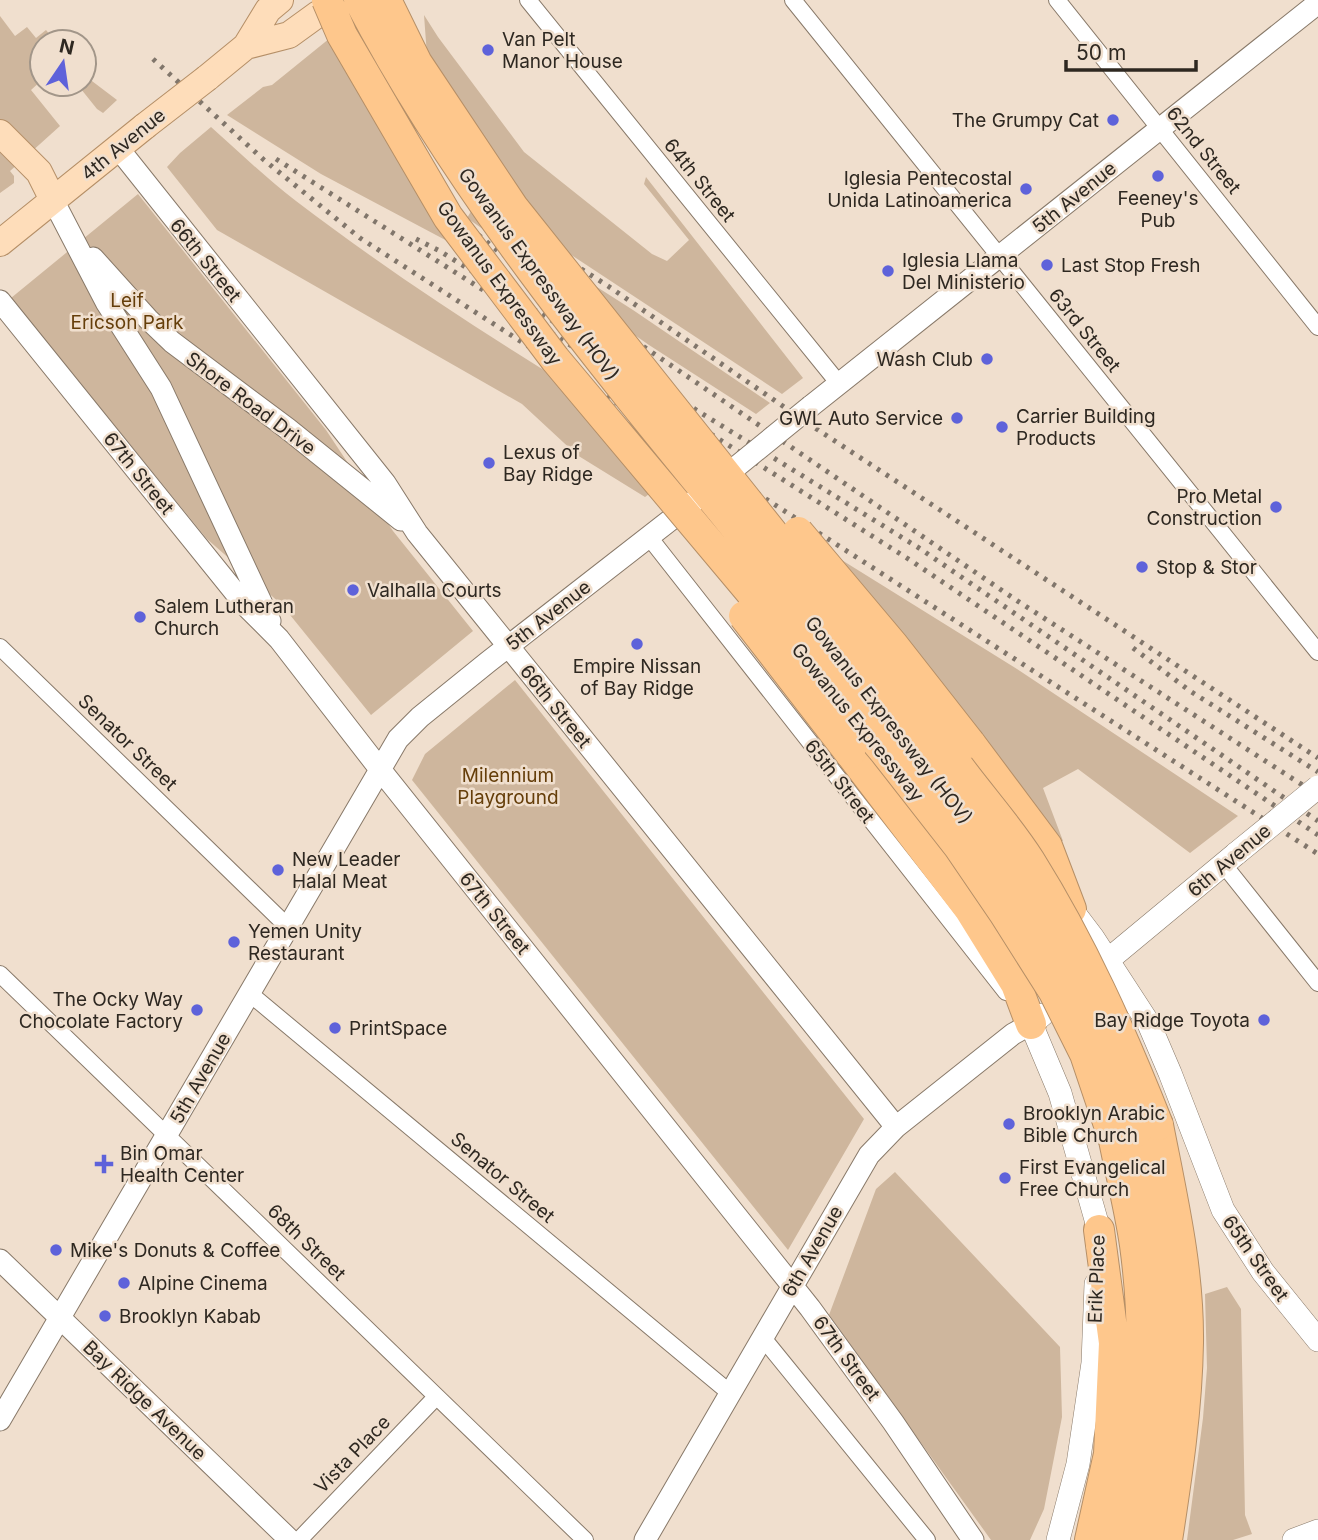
<svg xmlns="http://www.w3.org/2000/svg" width="1318" height="1540" viewBox="0 0 1318 1540" font-family="Inter,sans-serif">
  <style>
    .green { fill: #ceb69d }
    .lines { fill: none; stroke-linecap: round; stroke-linejoin: round }
    .minor-casing { stroke: #887969; stroke-width: 18 }
    .tertiary-casing { stroke: #887969; stroke-width: 23 }
    .secondary-casing { stroke: #887969; stroke-width: 24 }
    .primary-casing { stroke: #b58f67; stroke-width: 28 }
    .motorway-casing { stroke: #b58f67; stroke-width: 32 }
    .minor { stroke: #fff; stroke-width: 16 }
    .tertiary { stroke: #fff; stroke-width: 21 }
    .secondary { stroke: #fff; stroke-width: 23 }
    .primary { stroke: #feddba; stroke-width: 26 }
    .motorway { stroke: #fec78c; stroke-width: 30 }
    .rail { stroke: #81766b; stroke-width: 5; stroke-dasharray: 3.5 7; stroke-linecap: butt }
    .tertiary-bridge-casing { stroke: #887969; stroke-width: 23; stroke-linecap: butt }
    .secondary-bridge-casing { stroke: #887969; stroke-width: 24; stroke-linecap: butt }
    .primary-bridge-casing { stroke: #b58f67; stroke-width: 28; stroke-linecap: butt }
    .motorway-bridge-casing { stroke: #b58f67; stroke-width: 32; stroke-linecap: butt }
    .tertiary-bridge { stroke: #fff; stroke-width: 21 }
    .secondary-bridge { stroke: #fff; stroke-width: 23 }
    .primary-bridge { stroke: #feddba; stroke-width: 26 }
    .motorway-bridge { stroke: #fec78c; stroke-width: 30 }
    .poi-dot { fill: #5e62da; stroke: #f0dfce; stroke-width: 2.5 }
    .labels { text-anchor: middle; stroke-width: 5; stroke-linejoin: round; paint-order: stroke }
    .poi-label { font-size: 19px; fill: #2e2821; stroke: #f0dfce; text-anchor: start }
    .street-label { font-size: 19px; fill: #2e2821; stroke: #f0dfce }
    .park-label { font-size: 19px; fill: #653e0a; stroke: #f0dfce }
  </style>
  <rect width="100%" height="100%" fill="#f0dfce"/>
  <path class="green" d="M377,0l-4,101 95,151 -147,-78 -94,-59 36,-28 9,-2z
    M424,15l14,22 86,115 128,102 15,7 22,-21 -45,-56 2,-7 157,201 -21,16 -291,-192 -61,-106z
    M0,16l15,20 12,-9 9,11 10,-8 10,12h-14v38l-11,10 29,36 -50,45 4,5v7l-14,10z
    M84,75l33,25 -14,13 -6,-4 -20,-25h7z
    M211,127c28,25 55,51 85,74 126,96 261,179 398,260l-49,36 -68,-42 -55,-51 -305,-174 -50,-63 13,-14z
    M138,194l188,236 67,101 80,100 -102,84 -89,-110 -75,-66 -196,-241z
    M473,208l160,102 137,93 -14,11 -107,-69 -182,-127z
    M779,521l238,148 221,147 -48,37 -112,-84 -35,19 20,53 -7,-1z
    M515,680l349,439 -76,131 -376,-470 13,-26z
    M895,1172l165,175 2,70 -18,92 -14,31h-39l-162,-225 47,-126z
    M1227,1287l14,22 4,206 7,19 -19,6h-46l16,-122 4,-50 -2,-74z"/>
  <g class="lines">
    <defs>
      <path id="minor" d="M528,0l312,385
        M793,0l525,652
        M1057,0l261,327
        M649,537l357,455
        M0,647l287,279
        M1224,865l94,118
        M0,974l585,566
        M249,993l481,400
        M763,1338l164,202
        M299,1540l137,-143"/>
      <path id="tertiary" d="M118,148l267,335 32,50 479,594
        M53,200l53,102 55,86 109,233
        M93,258l55,61 24,23 116,87 113,91
        M0,301l246,305 33,33 100,129 431,540 83,114 80,118
        M811,406l507,-403
        M0,1260l290,280
        M0,1420l398,-681 22,-22 68,-55 194,-151
        M645,1540l224,-385 27,-28 117,-93 18,-10"/>
      <path id="secondary" d="M1071,909l22,29 56,86 21,49 53,137 40,62 55,68
        M1108,960l129,-107
        M1042,1015l-11,9 29,69 39,137 -1,17
        M1058,1540l20,-76 15,-101 3,-79
        M1294,1540l24,-9"/>
      <path id="primary" d="M246,46l43,-11 29,-21
        M207,78l39,-32 22,-36 12,-10
        M0,133l39,39 14,28
        M0,243l145,-117"/>
      <path id="motorway" d="M970,743l77,103 24,63
        M850,753l120,157 46,74 15,40
        M1158,1125c14,72 31,144 30,218 -1,66 -11,132 -21,197
        M1136,1132l16,63 13,153 -10,109 -11,83
        M1090,1540l19,-86 5,-111 -15,-113
        M1113,1540c30,-92 35,-200 22,-295 -5,-35 -14,-70 -21,-105"/>
    </defs>
    <use href="#minor" class="minor-casing"/>
    <use href="#tertiary" class="tertiary-casing"/>
    <use href="#secondary" class="secondary-casing"/>
    <use href="#primary" class="primary-casing"/>
    <use href="#motorway" class="motorway-casing"/>
    <use href="#minor" class="minor"/>
    <use href="#tertiary" class="tertiary"/>
    <use href="#secondary" class="secondary"/>
    <use href="#primary" class="primary"/>
    <use href="#motorway" class="motorway"/>
    <path class="rail" d="M153,59l111,101 96,78 958,616
      M276,159l634,401 408,275
      M478,197l37,30 93,59 201,138 509,334
      M454,215l44,36 149,98 369,251 302,195
      M416,239l22,11 481,298 399,273
      M1133,648l57,43 128,81"/>
    <defs>
      <path id="tertiary-bridge" d="M682,511l129,-105"/>
      <path id="secondary-bridge" d="M1237,853l81,-66"/>
      <path id="primary-bridge" d="M145,126l62,-48"/>
      <path id="motorway-bridge" d="M327,0l15,35 106,182 107,142 329,392 75,96 45,66 50,79 31,62 29,86
        M359,0c121,230 295,425 457,626 55,68 111,136 162,207 15,21 31,41 44,62 47,74 86,155 114,237
        M386,0l31,63 96,144 446,560c23,31 50,61 71,94 52,83 92,173 128,264
        M798,532l96,114 76,97
        M744,616l106,137"/>
    </defs>
    <use href="#tertiary-bridge" class="tertiary-bridge-casing"/>
    <use href="#secondary-bridge" class="secondary-bridge-casing"/>
    <use href="#primary-bridge" class="primary-bridge-casing"/>
    <use href="#motorway-bridge" class="motorway-bridge-casing"/>
    <use href="#tertiary-bridge" class="tertiary-bridge"/>
    <use href="#secondary-bridge" class="secondary-bridge"/>
    <use href="#primary-bridge" class="primary-bridge"/>
    <use href="#motorway-bridge" class="motorway-bridge"/>
  </g>
  <g class="poi-dot">
    <circle cx="488" cy="50" r="7"/>
    <circle cx="1113" cy="120" r="7"/>
    <circle cx="1158" cy="176" r="7"/>
    <circle cx="1026" cy="189" r="7"/>
    <circle cx="1047" cy="265" r="7"/>
    <circle cx="888" cy="271" r="7"/>
    <circle cx="987" cy="359" r="7"/>
    <circle cx="957" cy="418" r="7"/>
    <circle cx="1002" cy="427" r="7"/>
    <circle cx="489" cy="463" r="7"/>
    <circle cx="1276" cy="507" r="7"/>
    <circle cx="1142" cy="567" r="7"/>
    <circle cx="353" cy="590" r="7"/>
    <circle cx="140" cy="617" r="7"/>
    <circle cx="637" cy="644" r="7"/>
    <circle cx="278" cy="870" r="7"/>
    <circle cx="234" cy="942" r="7"/>
    <circle cx="197" cy="1010" r="7"/>
    <circle cx="1264" cy="1020" r="7"/>
    <circle cx="335" cy="1028" r="7"/>
    <circle cx="1009" cy="1124" r="7"/>
    <path d="M100.5 1153.5h7v7h7v7h-7v7h-7v-7h-7v-7h7z"/>
    <circle cx="1005" cy="1178" r="7"/>
    <circle cx="56" cy="1250" r="7"/>
    <circle cx="124" cy="1283" r="7"/>
    <circle cx="105" cy="1316" r="7"/>
  </g>
  <g class="labels">
    <g class="poi-label">
      <text x="502" y="46">Van Pelt<tspan x="502" dy="22">Manor House</tspan></text>
      <text x="1099" y="127" text-anchor="end">The Grumpy Cat</text>
      <text x="1012" y="185" text-anchor="end">Iglesia Pentecostal<tspan x="1012" dy="22">Unida Latinoamerica</tspan></text>
      <text x="1158" y="205" text-anchor="middle">Feeney's<tspan x="1158" dy="22">Pub</tspan></text>
      <text x="902" y="267">Iglesia Llama<tspan x="902" dy="22">Del Ministerio</tspan></text>
      <text x="1061" y="272">Last Stop Fresh</text>
      <text x="973" y="366" text-anchor="end">Wash Club</text>
      <text x="1016" y="423">Carrier Building<tspan x="1016" dy="22">Products</tspan></text>
      <text x="943" y="425" text-anchor="end">GWL Auto Service</text>
      <text x="503" y="459">Lexus of<tspan x="503" dy="22">Bay Ridge</tspan></text>
      <text x="1262" y="503" text-anchor="end">Pro Metal<tspan x="1262" dy="22">Construction</tspan></text>
      <text x="1156" y="574">Stop &amp; Stor</text>
      <text x="367" y="597">Valhalla Courts</text>
      <text x="154" y="613">Salem Lutheran<tspan x="154" dy="22">Church</tspan></text>
      <text x="637" y="673" text-anchor="middle">Empire Nissan<tspan x="637" dy="22">of Bay Ridge</tspan></text>
      <text x="292" y="866">New Leader<tspan x="292" dy="22">Halal Meat</tspan></text>
      <text x="248" y="938">Yemen Unity<tspan x="248" dy="22">Restaurant</tspan></text>
      <text x="183" y="1006" text-anchor="end">The Ocky Way<tspan x="183" dy="22">Chocolate Factory</tspan></text>
      <text x="1250" y="1027" text-anchor="end">Bay Ridge Toyota</text>
      <text x="349" y="1035">PrintSpace</text>
      <text x="1023" y="1120">Brooklyn Arabic<tspan x="1023" dy="22">Bible Church</tspan></text>
      <text x="120" y="1160">Bin Omar<tspan x="120" dy="22">Health Center</tspan></text>
      <text x="1019" y="1174">First Evangelical<tspan x="1019" dy="22">Free Church</tspan></text>
      <text x="70" y="1257">Mike's Donuts &amp; Coffee</text>
      <text x="138" y="1290">Alpine Cinema</text>
      <text x="119" y="1323">Brooklyn Kabab</text>
    </g>
    <g class="street-label">
      <text transform="translate(123 144) rotate(-39)" y="7">4th Avenue</text>
      <text transform="translate(1204 150) rotate(51)" y="7">62nd Street</text>
      <text transform="translate(700 180) rotate(51)" y="7">64th Street</text>
      <text transform="translate(1074 197) rotate(-39)" y="7">5th Avenue</text>
      <text transform="translate(206 260) rotate(51)" y="7">66th Street</text>
      <text transform="translate(539 274) rotate(54)" y="7">Gowanus Expressway (HOV)</text>
      <text transform="translate(500 283) rotate(54)" y="7">Gowanus Expressway</text>
      <text transform="translate(1085 330) rotate(51)" y="7">63rd Street</text>
      <text transform="translate(251 403) rotate(37)" y="7">Shore Road Drive</text>
      <text transform="translate(139 473) rotate(51)" y="7">67th Street</text>
      <text transform="translate(548 615) rotate(-38)" y="7">5th Avenue</text>
      <text transform="translate(556 706) rotate(51)" y="7">66th Street</text>
      <text transform="translate(889 720) rotate(52)" y="7">Gowanus Expressway (HOV)</text>
      <text transform="translate(858 722) rotate(51)" y="7">Gowanus Expressway</text>
      <text transform="translate(128 742) rotate(44)" y="7">Senator Street</text>
      <text transform="translate(840 781) rotate(52)" y="7">65th Street</text>
      <text transform="translate(1229 860) rotate(-40)" y="7">6th Avenue</text>
      <text transform="translate(495 913) rotate(51)" y="7">67th Street</text>
      <text transform="translate(200 1078) rotate(-60)" y="7">5th Avenue</text>
      <text transform="translate(503 1177) rotate(40)" y="7">Senator Street</text>
      <text transform="translate(307 1242) rotate(44)" y="7">68th Street</text>
      <text transform="translate(812 1251) rotate(-60)" y="7">6th Avenue</text>
      <text transform="translate(1256 1258) rotate(55)" y="7">65th Street</text>
      <text transform="translate(1096 1279) rotate(-88)" y="7">Erik Place</text>
      <text transform="translate(847 1358) rotate(54)" y="7">67th Street</text>
      <text transform="translate(145 1400) rotate(44)" y="7">Bay Ridge Avenue</text>
      <text transform="translate(352 1454) rotate(-46)" y="7">Vista Place</text>
    </g>
    <g class="park-label">
      <text x="127" y="307">Leif<tspan x="127" dy="22">Ericson Park</tspan></text>
      <text x="508" y="782">Milennium<tspan x="508" dy="22">Playground</tspan></text>
    </g>
  </g>
  <g transform="translate(63 63) rotate(13)"><circle r="33" fill="#f0dfce" stroke="#a29689" stroke-width="2"/>
  <path d="M0-5L12 26L0 18L-12 26Z" fill="#5e62da"/>
  <text y="-10" font-size="19" font-weight="bold" text-anchor="middle" fill="#2e2821">N</text>
  </g>
  <path d="M1066 60v10h130v-10" fill="none" stroke="#2e2821" stroke-width="3.5"/>
  <text x="1076" y="60" font-size="21" fill="#2e2821" stroke="#f0dfce" stroke-width="5" paint-order="stroke">50 m</text>
</svg>
